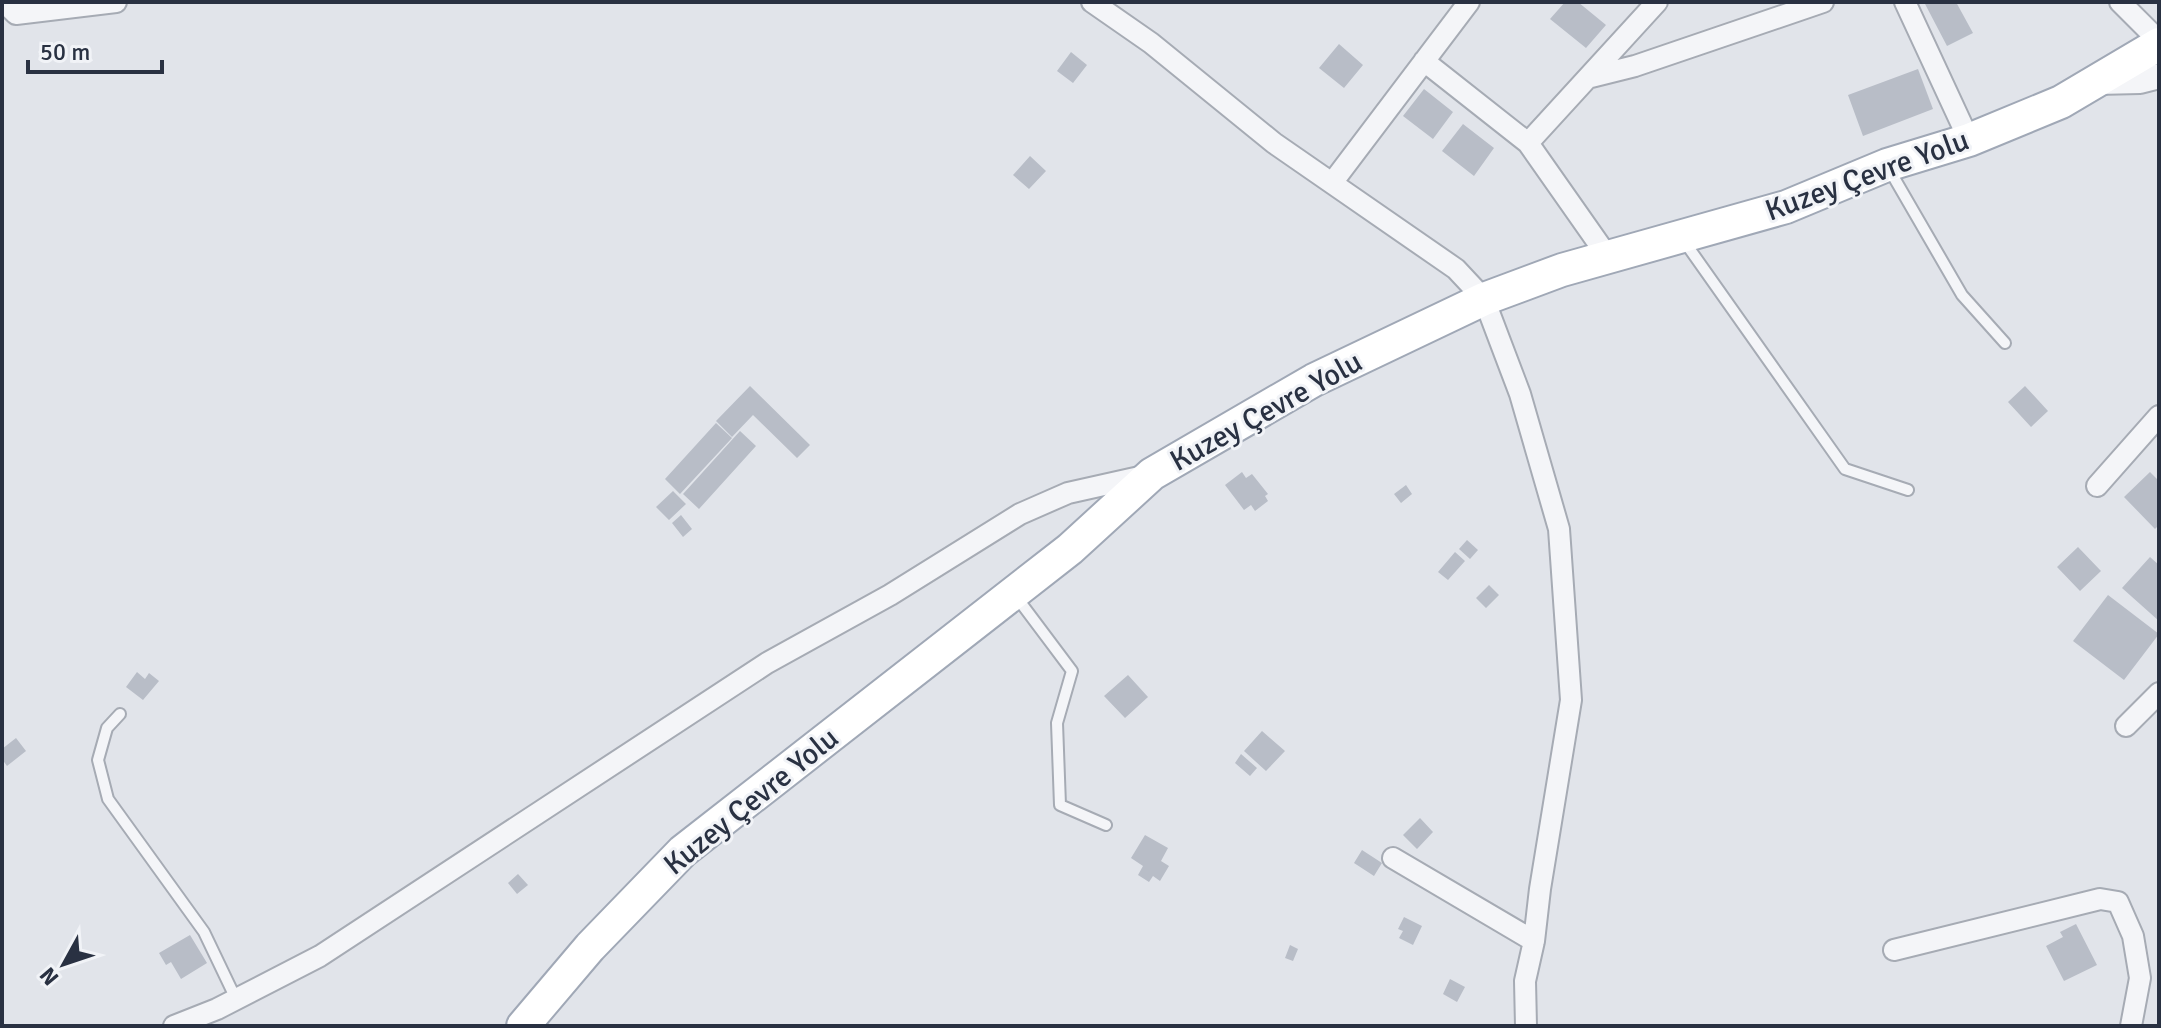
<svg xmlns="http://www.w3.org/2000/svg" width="2161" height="1028" viewBox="0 0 2161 1028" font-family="Signika,sans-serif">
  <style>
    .building { fill: #b8bdc7 }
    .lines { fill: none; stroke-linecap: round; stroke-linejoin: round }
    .service-casing { stroke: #a6abb4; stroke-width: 14 }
    .minor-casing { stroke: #a6abb4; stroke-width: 24 }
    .tertiary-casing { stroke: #a6abb4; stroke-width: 28 }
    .primary-casing { stroke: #a0a8b6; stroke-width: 36 }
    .service { stroke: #f4f5f8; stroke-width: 10 }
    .minor { stroke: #f4f5f8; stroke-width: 20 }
    .tertiary { stroke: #f4f5f8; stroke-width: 24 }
    .primary { stroke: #fff; stroke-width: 32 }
    .labels { text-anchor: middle; stroke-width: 6; stroke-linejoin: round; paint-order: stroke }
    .street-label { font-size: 30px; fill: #293142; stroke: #f1f3f7 }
  </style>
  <rect width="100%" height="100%" fill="#e1e4ea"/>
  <path class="building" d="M1565,2h13l28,23 -20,23 -36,-29z
    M1924,2h32l17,31 -26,13z
    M1339,44l24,21 -19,23 -25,-20z
    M1071,52l16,13 -14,18 -16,-12z
    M1918,69l15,40 -70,27 -15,-41z
    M1424,89l29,23 -20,27 -30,-23z
    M1463,124l31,24 -20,28 -32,-25z
    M1030,156l16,15 -17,18 -16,-14z
    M750,386l60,59 -13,13 -44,-43 -21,22 -16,-16z
    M2025,386l23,25 -17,16 -23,-25z
    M716,423l16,15 -52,56 -15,-15z
    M740,431l16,15 -57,63 -16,-15z
    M1242,472l4,6 6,-4 16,20 -3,2 3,5 -13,10 -4,-6 -7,5 -19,-25z
    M2150,472l9,9v44l-4,4 -31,-32z
    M1406,485l6,9 -11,9 -7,-9z
    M673,491l13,13 -17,16 -13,-13z
    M681,515l11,14 -9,8 -11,-14z
    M1467,540l11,10 -8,9 -11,-10z
    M2078,547l23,24 -21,20 -23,-24z
    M1455,552l10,9 -17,19 -10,-8z
    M2150,557l9,8v56l-37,-33z
    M1489,585l10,10 -13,13 -10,-10z
    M2108,595l51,39 -35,46 -51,-39z
    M137,672l8,7 4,-6 10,8 -16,19 -17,-13z
    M1128,675l20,22 -23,21 -21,-22z
    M1262,731l23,20 -19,20 -22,-20z
    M16,738l10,13 -19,15 -5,-7v-10z
    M1241,754l16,14 -7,8 -15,-13z
    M1420,818l13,14 -16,17 -14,-14z
    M1145,835l23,13 -7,13 8,5 -9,15 -7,-5 -4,6 -11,-7 5,-9 -12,-8z
    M1362,850l20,13 -8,13 -20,-13z
    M518,874l10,11 -11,9 -9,-11z
    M1404,917l18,9 -9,19 -14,-7 4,-7 -5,-2z
    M2076,924l21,41 -33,16 -18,-35 17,-9 -3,-5z
    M190,935l17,28 -26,16 -10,-17 -5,3 -7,-12z
    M1290,945l8,4 -5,12 -8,-3z
    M1450,979l15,8 -8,15 -14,-8z"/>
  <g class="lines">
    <defs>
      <path id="service" d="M1889,169l73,126 43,48
        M1684,241l161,228 63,21
        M1015,595l57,76 -15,52 3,82 46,20
        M120,714l-13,14 -9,32 10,39 96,133 32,67"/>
      <path id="minor" d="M4,2l12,12 100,-12
        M1092,2l59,41 123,100 182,126 28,30 36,95 39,135 12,171 -31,189 -6,52 -9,40 1,45
        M1905,2l64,138
        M2120,2l39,39
        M1424,61l104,82 80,114
        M1591,77l44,-11 188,-64
        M1528,143l129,-141
        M1332,183l137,-181
        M2097,486l62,-70
        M2126,726l33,-33
        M1393,858l141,83
        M1894,950l206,-51 18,3 15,34 7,42 -9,48
        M174,1026l43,-17 103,-53 447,-293 123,-68 130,-81 48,-21 76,-17"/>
      <path id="tertiary" d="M2097,82l43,-1 19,-5"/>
      <path id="primary" d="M523,1026l67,-79 93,-96 387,-302 82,-75 162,-94 170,-81 78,-29 224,-63 101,-42 82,-25 92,-38 98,-58"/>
    </defs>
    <use href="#service" class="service-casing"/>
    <use href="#minor" class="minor-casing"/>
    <use href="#tertiary" class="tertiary-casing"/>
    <use href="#primary" class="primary-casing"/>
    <use href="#service" class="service"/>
    <use href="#minor" class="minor"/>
    <use href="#tertiary" class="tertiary"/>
    <use href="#primary" class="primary"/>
  </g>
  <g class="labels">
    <g class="street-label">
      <text transform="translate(1867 175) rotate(-20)" y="10">Kuzey Çevre Yolu</text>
      <text transform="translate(1266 411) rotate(-29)" y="10">Kuzey Çevre Yolu</text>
      <text transform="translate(751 801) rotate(-39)" y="10">Kuzey Çevre Yolu</text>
    </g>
  </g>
  <rect width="2161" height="1028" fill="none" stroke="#293142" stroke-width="8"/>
  <g transform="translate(64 964) rotate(230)" stroke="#f1f3f7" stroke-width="6" paint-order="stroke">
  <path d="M0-6L14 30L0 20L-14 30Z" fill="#293142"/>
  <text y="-12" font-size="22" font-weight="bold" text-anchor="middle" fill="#293142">N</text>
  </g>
  <path d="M28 60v12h134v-12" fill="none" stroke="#293142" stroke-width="4"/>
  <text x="40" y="60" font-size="24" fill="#293142" stroke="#f1f3f7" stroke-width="6" paint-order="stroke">50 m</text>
</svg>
